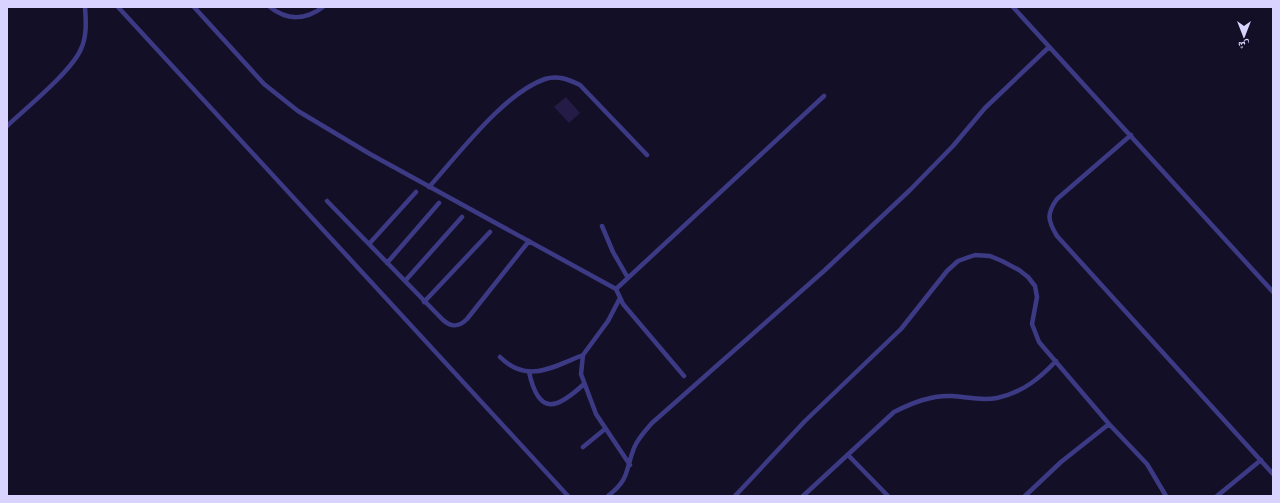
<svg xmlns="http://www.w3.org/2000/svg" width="1280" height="503" viewBox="0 0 1280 503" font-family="Manrope,'Noto Naskh Arabic',sans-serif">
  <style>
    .building { fill: #241b47 }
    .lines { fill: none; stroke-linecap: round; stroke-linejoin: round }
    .lane { stroke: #3d3a85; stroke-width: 4.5 }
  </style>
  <rect width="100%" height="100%" fill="#130f26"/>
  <path class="building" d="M566,97l14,16 -11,10 -15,-16z"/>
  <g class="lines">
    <path class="lane" d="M118,7l450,489
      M194,7l70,77 34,27 72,43 246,135 7,15 61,72
      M270,7c17,14 36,13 53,0
      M1013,7l260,285
      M7,126c19,-18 64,-54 74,-77 6,-13 5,-28 4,-42
      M1131,135l-74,64c-11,15 -9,22 0,37l216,238
      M429,187c29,-32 75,-94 116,-108 12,-4 23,0 35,6l67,70
      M327,201l116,119c9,8 16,7 24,-1l62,-78
      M602,226l11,26 15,26
      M369,244l47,-52
      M387,263l52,-60
      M405,281l57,-64
      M616,289l208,-193
      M620,298l-12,23 -25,34 -2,19 15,40 34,51
      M424,302l66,-70
      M500,357c27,27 53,10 83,-2
      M529,372c10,45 28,37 55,12
      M583,447l22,-18
      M848,455l40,41
      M608,496c22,-17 17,-25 26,-48 4,-10 11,-17 18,-25l173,-153 85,-80 43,-44 32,-38 64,-61
      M735,496l70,-75 96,-92 46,-58 11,-10 17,-6 15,1 12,5 17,9 9,7 7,9 2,11 -5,27 7,18 70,82 38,40 19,32
      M803,496l91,-84c18,-9 37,-17 58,-16 16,1 29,5 45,2 25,-5 43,-20 59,-37
      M1025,496l36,-34 48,-38
      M1217,496l44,-36"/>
  </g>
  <rect width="1280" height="503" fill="none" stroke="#d9d4ff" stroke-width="16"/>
  <g transform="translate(1244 36) rotate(180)" stroke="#130f26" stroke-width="3" paint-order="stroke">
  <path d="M0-3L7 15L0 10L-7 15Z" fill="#d9d4ff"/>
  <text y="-6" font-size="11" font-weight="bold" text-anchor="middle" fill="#d9d4ff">ش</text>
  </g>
</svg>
